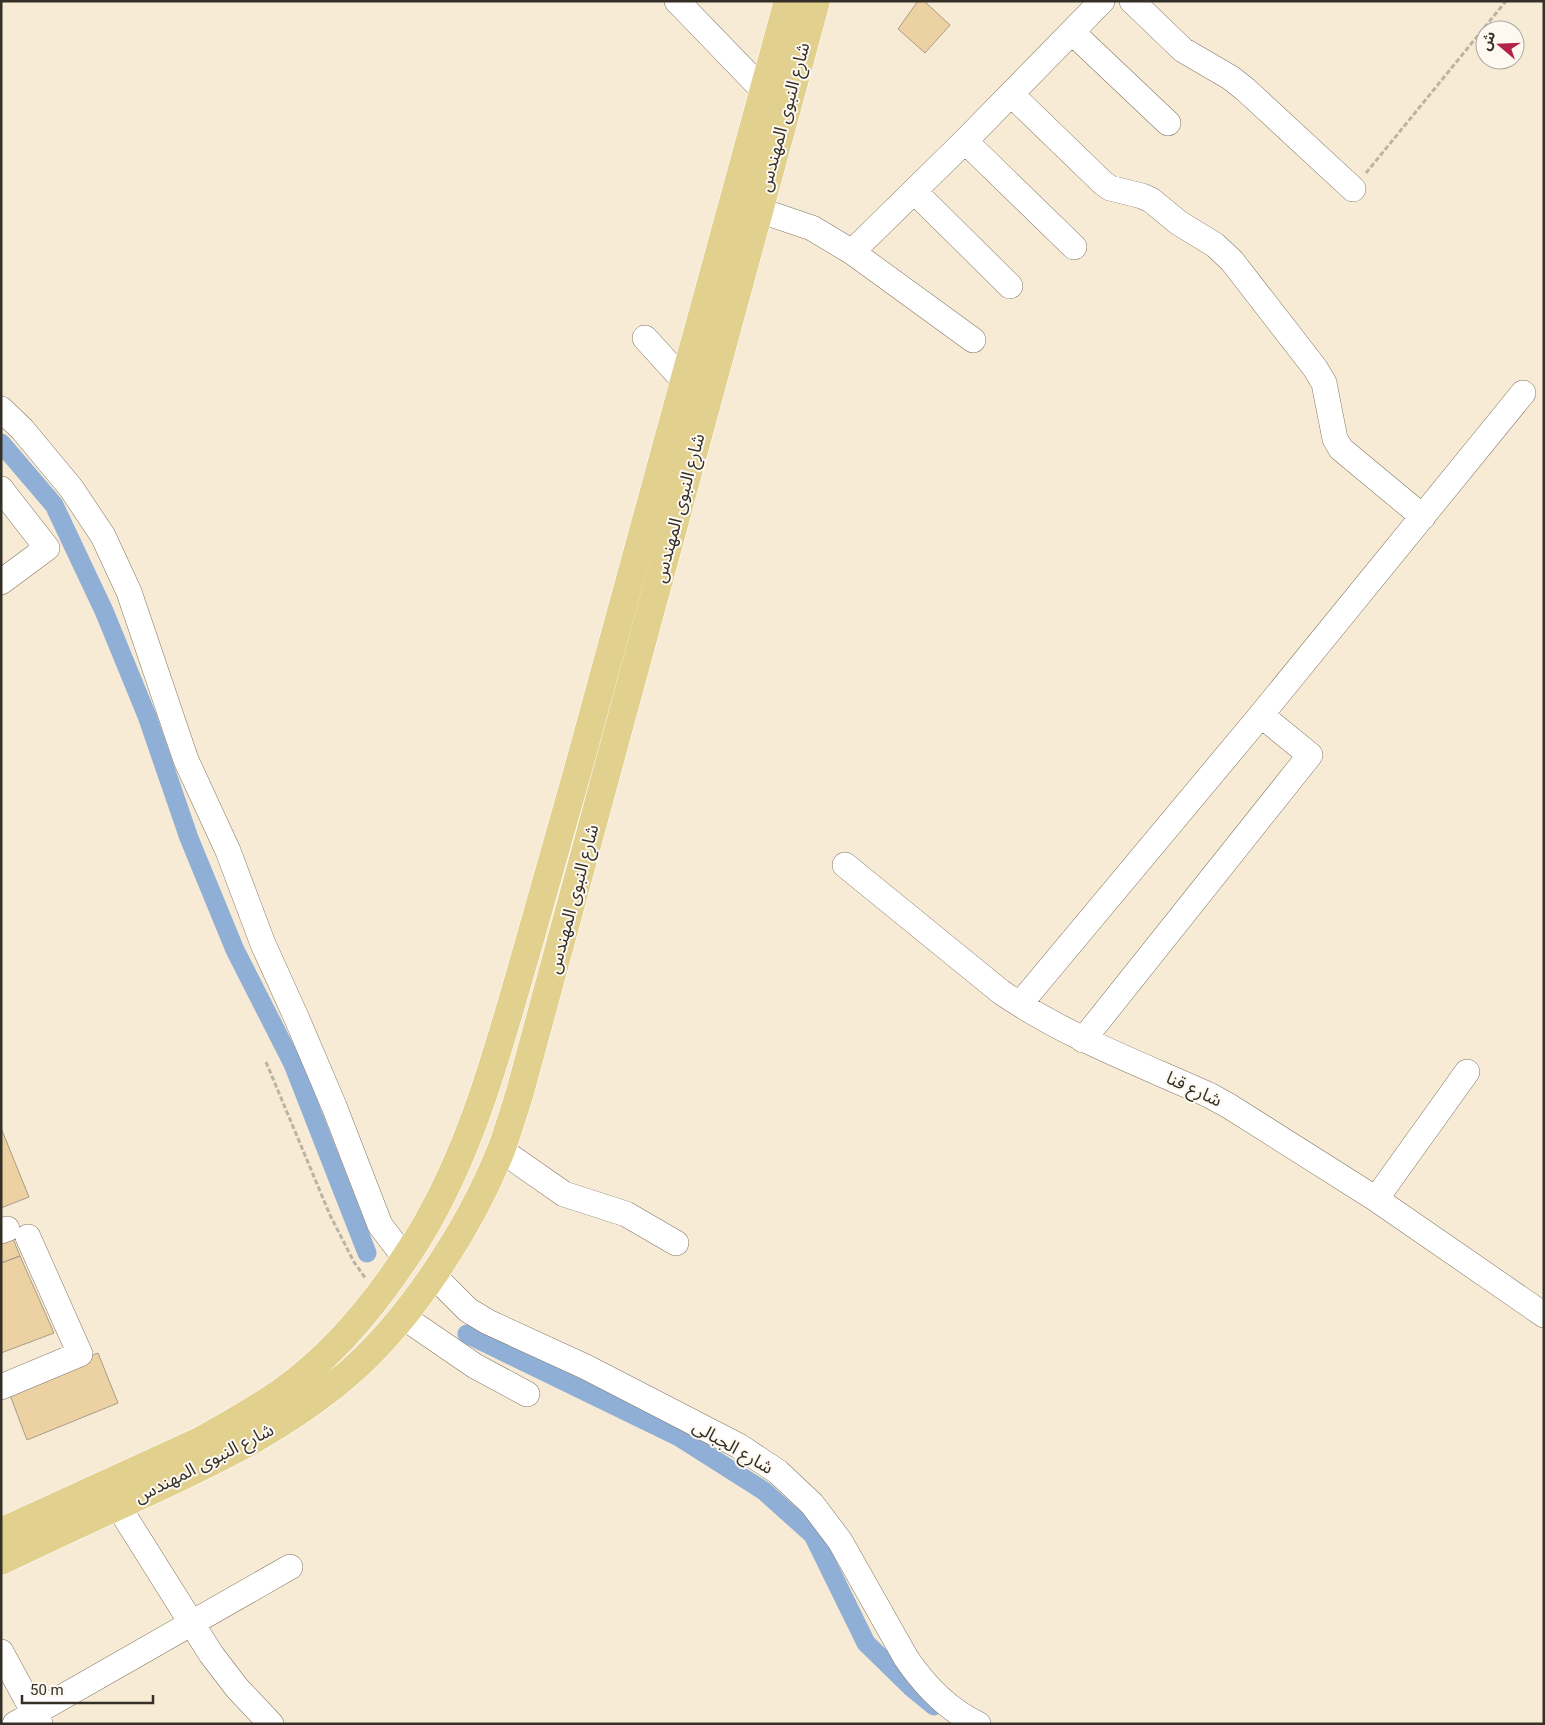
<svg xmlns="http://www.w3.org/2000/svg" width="1545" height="1725" viewBox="0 0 1545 1725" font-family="Roboto,'Noto Sans Arabic',sans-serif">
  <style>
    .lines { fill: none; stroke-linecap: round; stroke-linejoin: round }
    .canal { stroke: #8fafd7; stroke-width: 19 }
    .building { fill: #ecd1a3; stroke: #a89c88 }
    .minor-casing { stroke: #817663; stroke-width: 26 }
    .major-casing { stroke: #fff; stroke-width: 29 }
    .path { stroke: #bcb3a1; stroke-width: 3; stroke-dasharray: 5 2.5; stroke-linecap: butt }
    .minor { stroke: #fff; stroke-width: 25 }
    .major { stroke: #e2d08f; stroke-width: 28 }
    .labels { text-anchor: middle; stroke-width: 4; stroke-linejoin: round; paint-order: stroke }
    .street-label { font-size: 18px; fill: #343027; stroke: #fef9f0 }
  </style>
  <rect width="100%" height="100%" fill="#f7ebd5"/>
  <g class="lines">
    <path class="canal" d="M1,443l53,62 50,106 43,105 42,122 46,112 58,114 74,189
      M467,1334l212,103 85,54 49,44 53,108 46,45 22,18"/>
  </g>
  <path class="building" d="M918,1h6l26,24 -25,28 -27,-24z
    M1,1128l28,69 -28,11z
    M12,1236l8,20 -19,7v-23z
    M20,1256l34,77 -53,20v-90z
    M98,1353l20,50 -91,37 -20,-53z"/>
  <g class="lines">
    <defs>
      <path id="minor" d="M677,1l86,89
        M1132,1l51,49 48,28 15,12 107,99
        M1072,32l96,91
        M1011,94l92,89 7,5 32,8 9,4 28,23 36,22 17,16 83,107 9,15 11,56 6,10 82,68
        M965,141l109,106
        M914,191l96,95
        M759,210l53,18 40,24 113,-111 137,-140
        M852,252l121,88
        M645,338l40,44
        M1,409l21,20 49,59 32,48 26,56 57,168 42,91 35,93 34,75 37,87 46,119 25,33
        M1,489l46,59 -46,34
        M845,865l156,127c64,44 137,71 208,103l20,11 147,93 168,116
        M1020,1004l241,-289 262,-322
        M1083,1040l227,-285 -49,-40
        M501,1150l63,44 62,20 50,29
        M1376,1199l91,-127
        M1,1231l6,-2
        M433,1275l35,35 20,12 98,45 153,79 39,26 34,32 28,37 66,117c19,28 42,52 72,66
        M402,1316l73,50 52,28
        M1,1387l79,-33 -52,-117
        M118,1506l93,148 26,34 34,36
        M1,1652l39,72
        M15,1724l275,-157"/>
      <path id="major" d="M1,1532l201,-92c28,-16 56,-31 82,-50 56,-40 100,-97 136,-155 47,-78 73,-167 98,-254 20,-69 39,-138 59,-208 71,-257 140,-515 211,-772
        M1,1561c39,-19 78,-37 117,-55 81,-37 163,-74 231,-133 62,-54 122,-147 152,-223 7,-19 13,-39 19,-58l296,-1091"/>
    </defs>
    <use href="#minor" class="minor-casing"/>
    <use href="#major" class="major-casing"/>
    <path class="path" d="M1366,173l140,-172
      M266,1062l64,153 24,47 12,17"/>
    <use href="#minor" class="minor"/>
    <use href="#major" class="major"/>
  </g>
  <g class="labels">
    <g class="street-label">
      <text transform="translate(784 117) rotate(-75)" y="6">شارع النبوى المهندس</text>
      <text transform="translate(679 508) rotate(-75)" y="6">شارع النبوى المهندس</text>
      <text transform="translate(573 899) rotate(-75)" y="6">شارع النبوى المهندس</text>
      <text transform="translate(1194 1089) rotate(25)" y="6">شارع قنا</text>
      <text transform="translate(733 1447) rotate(30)" y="6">شارع الجبالى</text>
      <text transform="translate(204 1463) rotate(-27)" y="6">شارع النبوى المهندس</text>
    </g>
  </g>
  <rect width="1545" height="1725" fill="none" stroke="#343027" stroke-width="5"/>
  <g transform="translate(1500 45) rotate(289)"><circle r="24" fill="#fef9f0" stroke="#ada9a0"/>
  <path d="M0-4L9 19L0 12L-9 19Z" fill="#b4224a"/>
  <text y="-8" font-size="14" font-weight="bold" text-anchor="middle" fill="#343027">ش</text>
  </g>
  <path d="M22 1695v8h131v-8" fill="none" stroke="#343027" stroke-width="2.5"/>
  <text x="30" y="1695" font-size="15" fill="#343027" stroke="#fef9f0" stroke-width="4" paint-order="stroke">50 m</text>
</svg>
